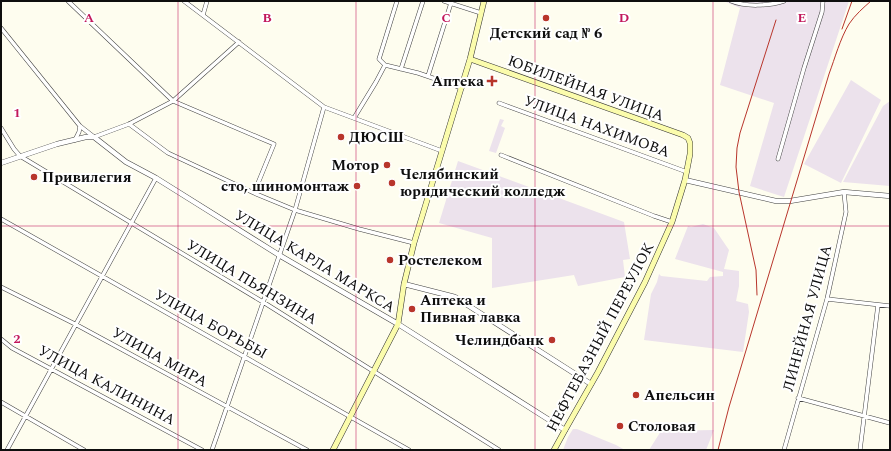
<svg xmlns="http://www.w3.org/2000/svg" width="891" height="451" viewBox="0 0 891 451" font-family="Spectral,serif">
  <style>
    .industrial { fill: #ece2ec }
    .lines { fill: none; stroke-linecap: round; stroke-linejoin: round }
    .minor-casing { stroke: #414141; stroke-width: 4.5 }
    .tertiary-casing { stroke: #414141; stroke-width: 5.5 }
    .secondary-casing { stroke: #303030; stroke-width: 6 }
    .minor { stroke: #fff; stroke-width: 3.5 }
    .tertiary { stroke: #fff; stroke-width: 4.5 }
    .secondary { stroke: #fbfcac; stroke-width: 5 }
    .rail { stroke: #b8352b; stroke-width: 1 }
    .grid { fill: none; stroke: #c2185b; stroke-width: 1; stroke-opacity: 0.55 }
    .poi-dot { fill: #b8352b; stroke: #fff; stroke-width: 1.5 }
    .labels { text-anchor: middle; stroke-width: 4; stroke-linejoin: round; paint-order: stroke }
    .poi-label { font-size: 15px; font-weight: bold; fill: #0e0e0e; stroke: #fff; text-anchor: start }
    .street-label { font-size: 15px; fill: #0e0e0e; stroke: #fff }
    .grid-label { font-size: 13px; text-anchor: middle; font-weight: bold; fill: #c2185b; stroke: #fff; stroke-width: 4; stroke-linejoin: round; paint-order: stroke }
  </style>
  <rect width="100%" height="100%" fill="#fefdef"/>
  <path class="industrial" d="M726,1h123l-65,196 -34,-11 24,-83 -54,-18 20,-77 -14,-6z
    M851,80l30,20 -40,83 -37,-19z
    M890,101v85l-47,-4 40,-76z
    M500,119l4,1 -3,6 4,2 -9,25 -7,-2z
    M458,161l166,61 6,37 -7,1 2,17 -47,9 -4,-11 -82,13v-50l-53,-15z
    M703,224l11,4 15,22 -5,19 15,2v15l-3,15 12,3 1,8 -6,40 -99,-12 7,-46 6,-12 2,-8 2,2 46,5 3,-4 13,-1v-4l-48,-13 13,-33 3,1z
    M573,429h4l39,16 9,5h-62l5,-13z
    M714,430l-8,20h-57l12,-19z"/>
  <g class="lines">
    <defs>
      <path id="minor" d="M68,1l105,100 101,43 -20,49
        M184,1l140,106 118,44
        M444,1l37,12
        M731,1c14,6 38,5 53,0
        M203,15l4,-14
        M1,28l79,98 14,11 35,-13 44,-23 66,-59
        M385,65l33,8 44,15
        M401,69l22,-68
        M428,76l23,-73
        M499,103l188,69
        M354,118l22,-36 9,-17 -6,-6 18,-58
        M129,124l39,29 86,40 41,17 64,19 55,14
        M1,128l13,21 6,7 243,146 236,148
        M75,140l4,-8 1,-6
        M501,155l153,61 18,6
        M778,159l26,-91 18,-56 1,-11
        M1,219l408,231
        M1,287l74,37 232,126
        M827,299l63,7
        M1,339l11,9 190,102
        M798,398l92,25
        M1,402l83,48
        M7,450l149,-272
        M212,450l83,-240 29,-103
        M784,450l43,-151 19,-87 -2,-20
        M860,450l18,-145"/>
      <path id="tertiary" d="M1,163l56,-19 29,-7h8l32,25 30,16 123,77 119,69 167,106
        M685,180l91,21h14l54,-9 46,4
        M404,284l51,13 136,87"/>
      <path id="secondary" d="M470,59l213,76 5,3 2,5v11l-5,26 -13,42 -27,60 -47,90 -33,58 -11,20
        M333,450l65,-126 6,-40 10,-41 56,-184 14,-58"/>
    </defs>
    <use href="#minor" class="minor-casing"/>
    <use href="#tertiary" class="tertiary-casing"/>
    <use href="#secondary" class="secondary-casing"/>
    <use href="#minor" class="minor"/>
    <use href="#tertiary" class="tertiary"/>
    <use href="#secondary" class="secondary"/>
    <path class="rail" d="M842,29l10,-28
      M757,295l-1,-25 -17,-78 -3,-25 1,-19 3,-15 36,-113
      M718,450l11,-43 100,-333c6,-16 11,-35 20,-50 6,-9 14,-16 22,-23"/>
  </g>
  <path class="grid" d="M178,1v449M356,1v449M535,1v449M713,1v449M1,226h889"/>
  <g class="poi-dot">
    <circle cx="546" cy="18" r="4"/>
    <path d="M490 75h4v4h4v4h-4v4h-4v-4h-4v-4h4z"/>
    <circle cx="341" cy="137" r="4"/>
    <circle cx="387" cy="165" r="4"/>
    <circle cx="34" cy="177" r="4"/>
    <circle cx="392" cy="183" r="4"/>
    <circle cx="357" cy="186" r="4"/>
    <circle cx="390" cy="260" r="4"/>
    <circle cx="412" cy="309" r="4"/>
    <circle cx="552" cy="340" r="4"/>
    <circle cx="636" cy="395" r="4"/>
    <circle cx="620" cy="426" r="4"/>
  </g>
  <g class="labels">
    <g class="poi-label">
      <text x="546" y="38" text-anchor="middle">Детский сад № 6</text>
      <text x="484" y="86" text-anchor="end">Аптека</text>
      <text x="349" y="142">ДЮСШ</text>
      <text x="379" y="170" text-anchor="end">Мотор</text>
      <text x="400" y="179">Челябинский<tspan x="400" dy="17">юридический колледж</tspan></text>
      <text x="42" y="182">Привилегия</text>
      <text x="349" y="191" text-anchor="end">сто, шиномонтаж</text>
      <text x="398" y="265">Ростелеком</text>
      <text x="420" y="305">Аптека и<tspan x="420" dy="17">Пивная лавка</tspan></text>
      <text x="544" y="345" text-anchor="end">Челиндбанк</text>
      <text x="644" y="400">Апельсин</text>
      <text x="628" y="431">Столовая</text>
    </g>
    <g class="street-label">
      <text transform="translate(586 88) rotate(20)" y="5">ЮБИЛЕЙНАЯ УЛИЦА</text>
      <text transform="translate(597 126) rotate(20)" y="5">УЛИЦА НАХИМОВА</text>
      <text transform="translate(315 261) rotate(31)" y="5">УЛИЦА КАРЛА МАРКСА</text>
      <text transform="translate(252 282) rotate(31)" y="5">УЛИЦА ПЬЯНЗИНА</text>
      <text transform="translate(807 318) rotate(-75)" y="5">ЛИНЕЙНАЯ УЛИЦА</text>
      <text transform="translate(211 324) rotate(29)" y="5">УЛИЦА БОРЬБЫ</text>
      <text transform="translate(600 337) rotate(-62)" y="5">НЕФТЕБАЗНЫЙ ПЕРЕУЛОК</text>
      <text transform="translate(160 357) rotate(29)" y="5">УЛИЦА МИРА</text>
      <text transform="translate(107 385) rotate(28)" y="5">УЛИЦА КАЛИНИНА</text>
    </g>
  </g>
  <g class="grid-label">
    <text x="89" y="22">A</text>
    <text x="267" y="22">B</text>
    <text x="446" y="22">C</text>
    <text x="624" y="22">D</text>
    <text x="802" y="22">E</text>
    <text x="17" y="117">1</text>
    <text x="17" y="343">2</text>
  </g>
  <rect width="891" height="451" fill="none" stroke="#0e0e0e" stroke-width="4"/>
</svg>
